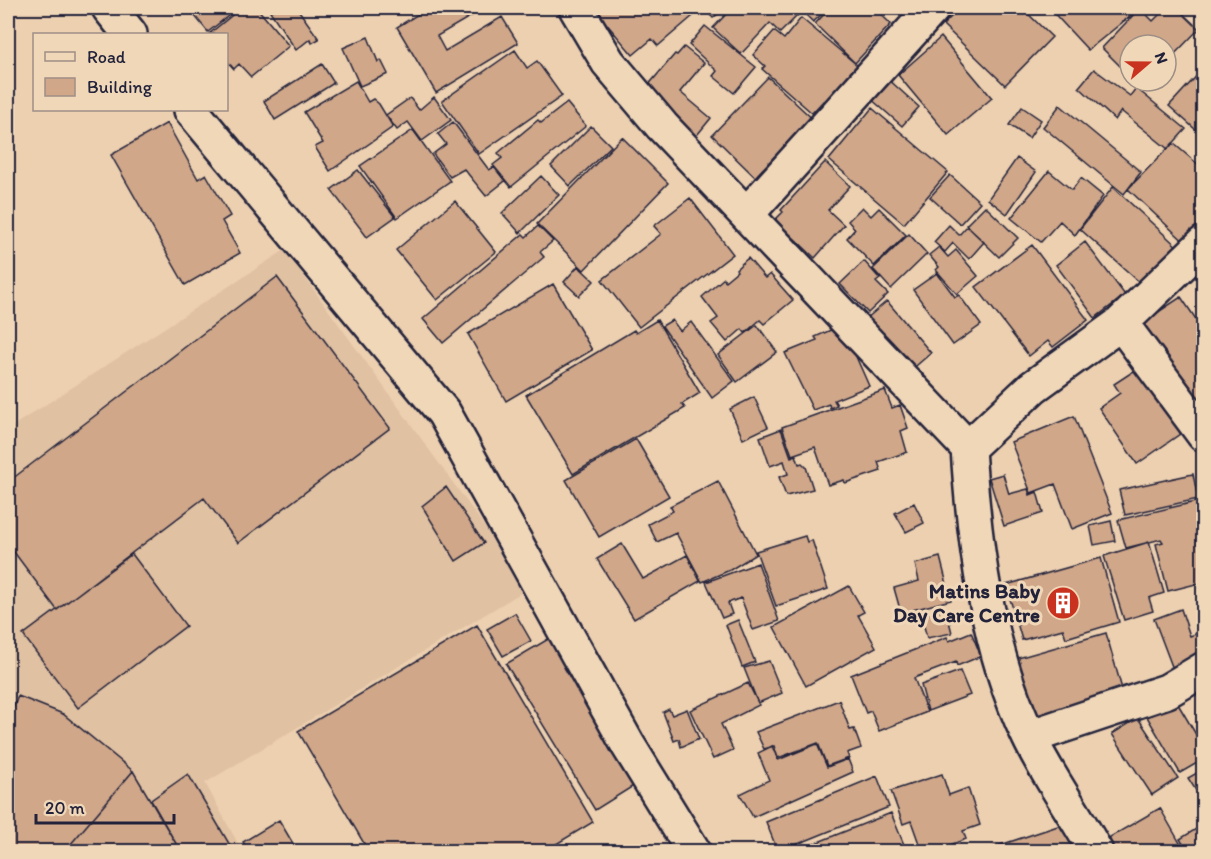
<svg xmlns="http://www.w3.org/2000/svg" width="1211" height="859" viewBox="0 0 1211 859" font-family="Itim,sans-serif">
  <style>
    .built { fill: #e0c1a2 }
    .building { fill: #d0a789; stroke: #22223b; stroke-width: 1.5 }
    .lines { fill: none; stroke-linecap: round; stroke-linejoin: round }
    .minor-casing { stroke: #22223b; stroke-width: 38 }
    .minor { stroke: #f0d7b8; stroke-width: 33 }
    .labels { text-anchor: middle; stroke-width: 6; stroke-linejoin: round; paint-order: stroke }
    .poi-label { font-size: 21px; font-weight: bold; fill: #22223b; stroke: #f0d7b8; text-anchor: end }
  </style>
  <rect width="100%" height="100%" fill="#edd0b0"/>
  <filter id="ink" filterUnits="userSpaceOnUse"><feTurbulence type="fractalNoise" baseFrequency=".0167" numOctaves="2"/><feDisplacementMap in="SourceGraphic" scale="12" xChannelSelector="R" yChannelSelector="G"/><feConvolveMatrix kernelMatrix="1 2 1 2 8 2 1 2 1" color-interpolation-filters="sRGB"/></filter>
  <g filter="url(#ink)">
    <path class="built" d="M285,250l244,338 -324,195 37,68 -234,1v-423z"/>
    <path class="building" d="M204,8h34l-30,24 -14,-17z
      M241,8h16l32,38 -38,31 -12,-13 -5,5 -8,-9v-26h-17z
      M275,8h22l22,31 -7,4 -2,-4 -14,11 -26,-39z
      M428,8h57l-48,28 8,15 57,-34 16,26 -82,50 -39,-66z
      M593,8h93l7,8 -35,30 -6,-7 -19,16z
      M703,8h22l-12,10z
      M732,8h64l5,4 -21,21 -10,-10 -29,31 -28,-26z
      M799,8h30l-16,14z
      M830,8h44l17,16 -36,39 -40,-39z
      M960,8h62l30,29 -47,48 -62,-60z
      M1049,8h91l-52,42z
      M1140,8l13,13 13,-13h11l22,21 -33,34v-18h-36v31l-28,-28z
      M801,18l56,47 -19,22 7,6 -13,16 -9,-8 -11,12 -50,-44 3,-3 -12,-11 21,-24 10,8z
      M705,26l51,41 -22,26 -21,-17 4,-5 -28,-26z
      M368,37l10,25 3,-2 7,14 -28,12 -17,-38z
      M941,37l51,61 -44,37 -50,-60z
      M684,47l20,16 -24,29 31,26 -18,22 -53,-45 35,-41 2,1z
      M515,50l12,18 10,-7 25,35 -83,58 -37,-53z
      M322,64l12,19 -59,37 -11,-19z
      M1204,68v69l-35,-31z
      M1094,69l36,27 6,-8 50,41 -18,20 -47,-38 -6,9 -36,-33z
      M768,77l52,49 -37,38 -8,-8 -20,21 -43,-42z
      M887,78l32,29 -17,19 -32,-28z
      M356,81l12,21 5,-3 6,5 14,23 -63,44 -15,-24 8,-4 -19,-31z
      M434,97l17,23 -29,21 -14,-19 -11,8 -11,-15 24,-17 9,12z
      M567,103l19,23 -75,61 -18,-22 9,-7 -4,-5 40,-33 3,3z
      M1060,105l81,67 -17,22 -81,-67z
      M1022,107l19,13 -12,18 -20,-13z
      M872,108l76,64 -44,52 -75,-64z
      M453,122l36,48 5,-3 11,14 -19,15 -22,-27 -14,8 -17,-23 13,-10 -8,-10z
      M167,123l31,56 8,-5 24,42 -8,5 18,32 -55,32 -74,-130z
      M591,126l20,20 -41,40 -19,-20z
      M413,130l37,51 -53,37 -37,-52z
      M622,137l46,46 -84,87 -47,-46z
      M1173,143l27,23 4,-4v72l-13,14 -63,-59z
      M1017,158l19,14 -29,42 -19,-15z
      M825,162l25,24 -22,24 16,15 -29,33 -40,-38 8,-8 -2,-2z
      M358,170l37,47 -28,20 -36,-47z
      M1049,171l23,19 9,-12 22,18 -28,39 -15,-14 -19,21 -30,-24z
      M950,175l30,27 -20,22 -30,-27z
      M541,176l18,19 -39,38 -18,-20z
      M1113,187l68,63 -35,38 -66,-59z
      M690,198l43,56 -94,73 -37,-47 59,-46 -7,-8z
      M455,201l41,51 -59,48 -41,-50z
      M985,206l33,32 -19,19 -33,-32z
      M862,207l9,9 8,-8 27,27 -32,31 -27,-28 8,-9 -7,-8z
      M949,225l10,10 8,-9 17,16 -15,17 -16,-16 -8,9 -11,-10z
      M538,226l15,15 -13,11 4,5 -101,86 -20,-24 100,-85 3,3z
      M909,234l18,20 -36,35 -18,-20z
      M1085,242l40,53 -30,23 -39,-53z
      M1032,245l56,75 -35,27 -5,-6 -19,15 -53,-69z
      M939,247l9,10 8,-7 22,26 -21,18 -21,-24 3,-3 -10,-12z
      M748,258l17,20 5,-4 23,26 -29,24 -4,-4 -15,13 -3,-4 -15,13 -16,-19 7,-5 -16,-21 22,-19 1,3 12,-10 -1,-2z
      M864,261l16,18 -4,3 12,12 -20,19 -28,-29z
      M578,266l16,15 -15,15 -15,-14z
      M937,273l18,24 4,-2 22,30 -28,20 -40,-55z
      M277,277l113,151 -152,115 -34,-45 -147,112 -49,-66v-62z
      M553,284l39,66 -86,51 -38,-67z
      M1181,297l23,34v86l-67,-91z
      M887,301l44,52 -21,18 -44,-52z
      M657,320l43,73 -18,11 3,4 -112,66 -47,-79 108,-65 2,3z
      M672,320l8,11 11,-9 43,59 -22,17 -50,-72z
      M757,325l20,27 -40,30 -19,-27z
      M842,325l27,61 -35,14 3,5 -7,3 -1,-4 -16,6 -28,-57 32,-13 -2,-3z
      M1146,363l44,64 -53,37 -38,-56 21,-15 -6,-9z
      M885,390l7,18 8,-3 8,23 -7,3 6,21 -29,10 3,9 -36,12 -1,-3 -16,5 -13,-38 -23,8 -10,-28z
      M754,397l14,30 -25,12 -13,-30z
      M1074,416l38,97 -40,16 -17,-45 -24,9 -20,-51z
      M781,429l10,28 5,-2 3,9 3,-1 4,4 7,22 -27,7 -7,-19 9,-3 -4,-13 -14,5 -10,-29z
      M636,439l33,57 -70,41 -33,-57z
      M1003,474l6,20 19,-5 2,6 7,-3 6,21 -39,13 -15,-48z
      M1193,474l5,25 -73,16 -6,-25z
      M718,481l38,73 -26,16 -28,12 -26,-49 -19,9 -9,-18 25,-13 -3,-5z
      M446,487l38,56 -28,18 -34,-55z
      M1204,500v82l-36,9 -12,-47 7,-2 -2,-3 -35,9 -8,-28z
      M914,503l10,20 -18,9 -11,-19z
      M1111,521l4,20 -21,4 -4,-19z
      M805,536l2,6 5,-2 16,49 -52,17 -20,-55z
      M1149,542l15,51 -15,5 4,13 -29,9 -20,-64z
      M622,544l21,35 44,-24 13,26 -66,38 -37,-60z
      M132,554l54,72 -108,82 -55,-73z
      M940,557l11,43 -50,13 -7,-25 25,-7 -4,-17z
      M1101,558l18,64 -53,16 -3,-9 -41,11 -16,-55z
      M758,563l21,58 -26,9 -12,-32 -13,5 4,11 -10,4 -16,-36z
      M849,586l15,26 -6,3 18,32 -70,39 -32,-59z
      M946,609l6,24 -25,5 -6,-23z
      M1181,609l9,27 14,-5v27l-31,11 -19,-50z
      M515,613l16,28 -28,15 -16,-27z
      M738,620l17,42 -13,5 -16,-42z
      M477,625l116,197 -50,30h-174l-71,-121z
      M971,632l10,24 -24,10 -1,-4 -42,16 13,34 -48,19 -8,-20 -5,2 -15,-38 96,-38 2,4z
      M1106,633l18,63 -88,25 -18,-63z
      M550,638l88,145 -43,27 -89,-146z
      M769,661l13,32 -24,10 -14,-35z
      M960,671l10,24 -42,16 -7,-26z
      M748,683l11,22 -38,19 12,26 -20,9 -23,-49z
      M18,696l45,18 70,57 -69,81h-56v-131z
      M1175,699l29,49v11l-24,14 -34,-58z
      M839,700l11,30 4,-1 7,19 -14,5 2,5 -22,8 -9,-23 -40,15 -4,-12 -10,3 -8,-17z
      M669,709l3,6 15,-6 12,30 -18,8 -2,-8 -5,2 -11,-29z
      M1138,718l40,60 -26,17 -40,-61z
      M817,744l10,23 21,-8 5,13 -100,45 -13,-23 29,-14 -11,-27 14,-7 6,14z
      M1204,769v34l-16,-25z
      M133,771l48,81h-117z
      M188,774l46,78h-53l-30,-52z
      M942,774l7,21 19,-7 12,37 -17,6 3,8 -35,13h-9l-11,-31 -8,3 -12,-33z
      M877,776l12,31 -111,45 -12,-30z
      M1160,808l25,44h-73l-7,-12z
      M891,813l16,39h-109v-2z
      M279,820l19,32h-49l-6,-10z
      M1064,824l9,28h-94z
      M1204,824v28h-16l-8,-13z"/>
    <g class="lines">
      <defs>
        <path id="minor" d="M109,8l21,26
          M576,8l32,54 54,64 306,322
          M191,110l253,303 184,332 66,107
          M747,214l186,-206
          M1121,323l83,112
          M1029,737l138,-46 37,-22
          M1096,852c-21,-39 -48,-75 -67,-115 -42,-87 -55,-194 -61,-289l65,-61 88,-64 83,-80"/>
      </defs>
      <use href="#minor" class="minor-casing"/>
      <use href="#minor" class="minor"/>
    </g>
  </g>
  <defs>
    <symbol id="building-disc" viewBox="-11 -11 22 22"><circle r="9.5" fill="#c8321e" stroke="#f0d7b8"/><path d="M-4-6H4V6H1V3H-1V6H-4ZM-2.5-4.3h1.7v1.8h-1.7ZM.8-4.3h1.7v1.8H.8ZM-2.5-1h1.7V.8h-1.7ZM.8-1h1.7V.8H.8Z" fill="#fff"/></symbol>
  </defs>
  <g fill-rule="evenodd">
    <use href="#building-disc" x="1044" y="584" width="38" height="38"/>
  </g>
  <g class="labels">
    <g class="poi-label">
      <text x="1040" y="598">Matins Baby<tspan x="1040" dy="24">Day Care Centre</tspan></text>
    </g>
  </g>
  <rect width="1211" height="859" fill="none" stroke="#f0d7b8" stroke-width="30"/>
  <rect x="15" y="15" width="1181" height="829" fill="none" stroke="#22223b" stroke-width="2" filter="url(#ink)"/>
  <rect x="33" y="33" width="195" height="78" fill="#f0d7b8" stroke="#9e8f86" stroke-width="1.5"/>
  <rect x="45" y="52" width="30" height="9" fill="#f0d7b8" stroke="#9e8f86" stroke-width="1.5"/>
  <text x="87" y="63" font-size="18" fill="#22223b">Road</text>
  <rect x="45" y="78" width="30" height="18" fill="#d0a789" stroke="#9e8f86" stroke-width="1.5"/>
  <text x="87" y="93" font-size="18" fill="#22223b">Building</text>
  <g transform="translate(1148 63) rotate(70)"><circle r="28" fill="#f0d7b8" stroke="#9e8f86" stroke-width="1.5"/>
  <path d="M0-4.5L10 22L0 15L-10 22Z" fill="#c8321e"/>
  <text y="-9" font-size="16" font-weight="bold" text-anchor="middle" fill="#22223b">N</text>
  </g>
  <path d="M36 814v9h138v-9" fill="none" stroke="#22223b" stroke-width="3"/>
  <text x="45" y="814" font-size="18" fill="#22223b" stroke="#f0d7b8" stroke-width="4.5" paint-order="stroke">20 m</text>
</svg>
